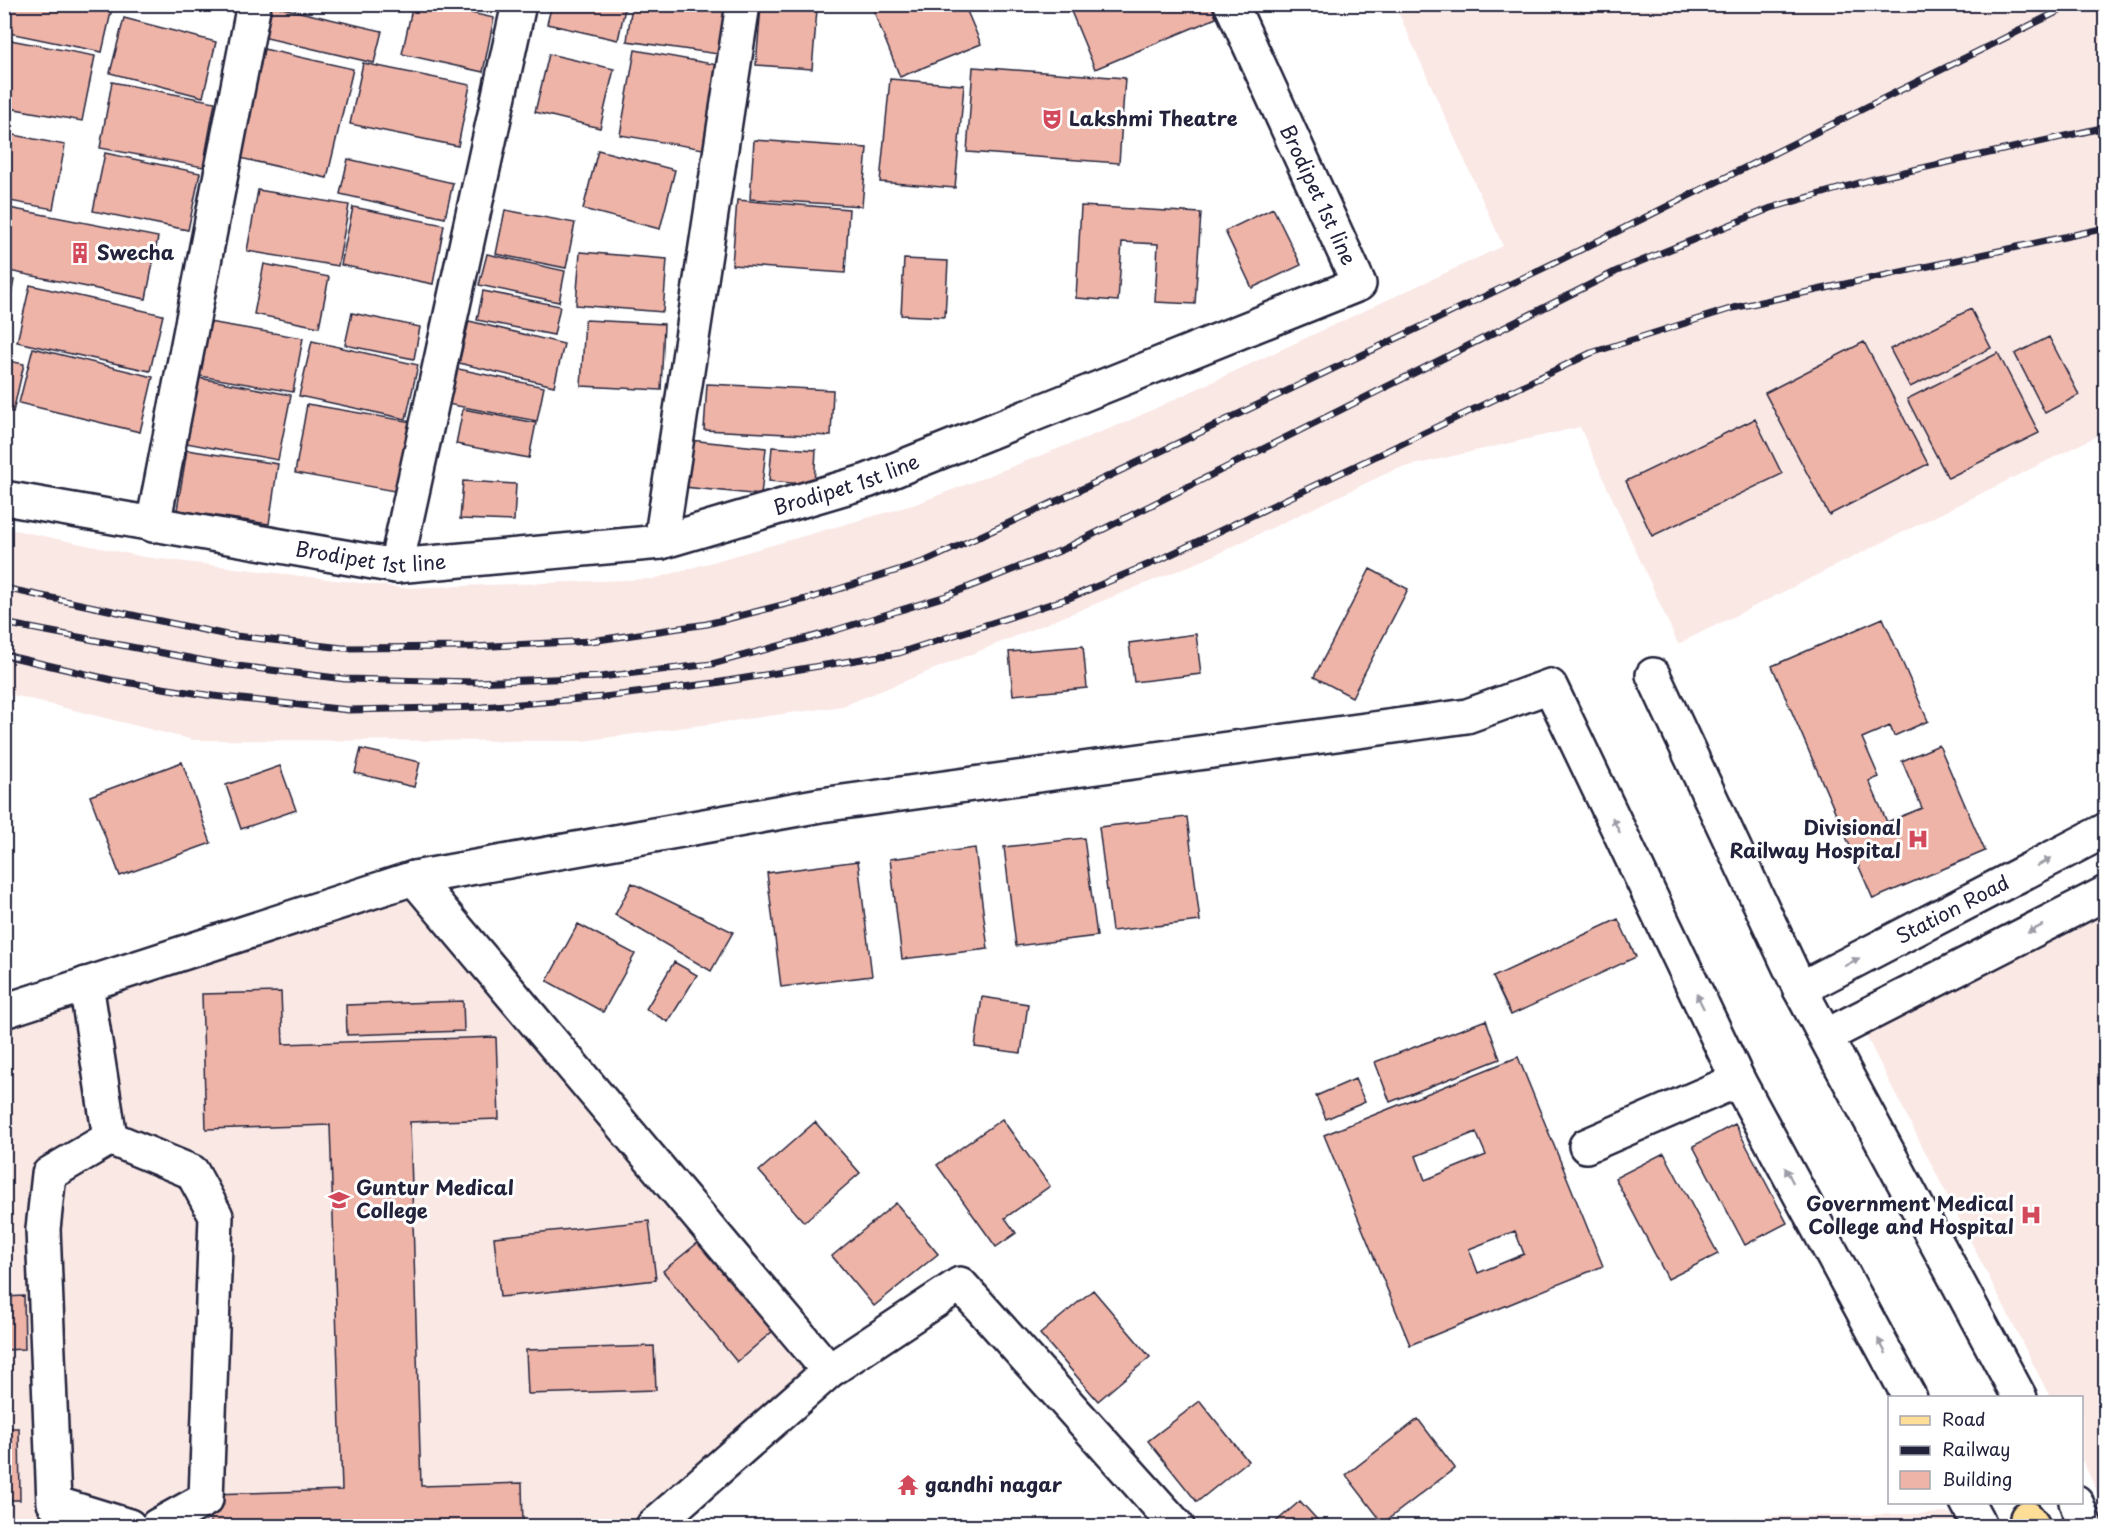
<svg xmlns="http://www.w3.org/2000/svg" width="2110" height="1531" viewBox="0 0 2110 1531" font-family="'Playpen Sans',sans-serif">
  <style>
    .built { fill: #fae8e5 }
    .building { fill: #eeb4a8; stroke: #22223b; stroke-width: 1.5; fill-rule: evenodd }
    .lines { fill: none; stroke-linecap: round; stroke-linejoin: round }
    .minor-casing { stroke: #22223b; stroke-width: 38 }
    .tertiary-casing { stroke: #22223b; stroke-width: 38 }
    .primary-casing { stroke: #22223b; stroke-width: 38 }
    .minor { stroke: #fff; stroke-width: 33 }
    .tertiary { stroke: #fff; stroke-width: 33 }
    .primary { stroke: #fedd96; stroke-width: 33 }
    .rail-casing { stroke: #22223b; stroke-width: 7 }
    .rail { stroke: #fff; stroke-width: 4.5; stroke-dasharray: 14; stroke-linecap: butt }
    .oneway { fill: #9c9ca7 }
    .labels { text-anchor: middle; stroke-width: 6; stroke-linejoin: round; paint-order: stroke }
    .poi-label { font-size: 20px; font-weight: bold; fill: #22223b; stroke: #fff; text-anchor: start }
    .street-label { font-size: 20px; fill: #22223b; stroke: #fff }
  </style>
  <rect width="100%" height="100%" fill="#fff"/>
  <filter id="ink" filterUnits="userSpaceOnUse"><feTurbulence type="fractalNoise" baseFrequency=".0167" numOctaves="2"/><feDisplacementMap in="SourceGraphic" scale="12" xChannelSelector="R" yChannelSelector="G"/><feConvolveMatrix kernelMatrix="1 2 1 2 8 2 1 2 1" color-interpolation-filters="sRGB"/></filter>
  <g filter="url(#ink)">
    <path class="built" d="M1395,5h710v427l-427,212 -98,-217 -184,42 -192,91 -361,146 -261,35 -389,-1 -188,-47v-165l139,29 258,31 251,-9 263,-75 208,-81 379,-177z
      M409,883l410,489 -181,154h-633l-1,-499z
      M2105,912v596l-23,-48v-62l-32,-1 -186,-365z
      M1962,1513v13h-430v-5z"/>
    <path class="building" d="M4,4h93l15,4 -10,44 -98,-20z
      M265,4l117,27 -8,32 -116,-27z
      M413,4h17l64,14 -11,54 -81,-18z
      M552,4h74l-8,36 -71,-16z
      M632,4h93l-7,50 -91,-13z
      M871,4h93l17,40 -81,33z
      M1068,4h143l5,14 -121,51z
      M761,6l56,4 -5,59 -56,-4z
      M124,18l92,24 -13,55 -93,-24z
      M5,39l90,17 -13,65 -78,-14z
      M264,49l89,20 -26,109 -87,-20z
      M635,50l83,15 -15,84 -83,-14z
      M549,54l65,15 -14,59 -65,-16z
      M363,63l107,22 -12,61 -108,-22z
      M973,67l152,11 -6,85 -152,-11z
      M890,79l74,6 -9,103 -75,-6z
      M112,82l103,20 -12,65 -103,-19z
      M4,133l61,12 -12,64 -49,-9z
      M754,140l113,8 -5,58 -112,-7z
      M598,150l77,20 -15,59 -77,-20z
      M105,153l95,20 -12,57 -95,-19z
      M348,159l105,24 -8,35 -105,-24z
      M258,190l91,15 -11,61 -91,-15z
      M737,200l112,9 -4,64 -113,-8z
      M1081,206l120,7 -6,91 -40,-2 3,-58 -36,-2 -4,59 -42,-3z
      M4,207l154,30 -12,62 -142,-29z
      M353,207l91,18 -11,59 -92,-19z
      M1273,208l28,57 -49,23 -27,-57z
      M505,210l70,13 -9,45 -70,-14z
      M580,252l87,7 -4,53 -87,-7z
      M487,254l78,17 -6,31 -80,-17z
      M904,259l44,2 -3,56 -44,-2z
      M264,264l65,13 -10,50 -65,-13z
      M4,278l10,2 -10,51z
      M30,285l133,30 -13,56 -133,-29z
      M483,291l77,15 -6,29 -77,-15z
      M1971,309l20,39 -81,39 -20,-38z
      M352,313l68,14 -6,32 -69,-14z
      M585,320l79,4 -3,66 -80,-4z
      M203,321l100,17 -10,54 -99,-17z
      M469,321l95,23 -10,42 -95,-23z
      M2049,337l30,58 -34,18 -30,-59z
      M312,341l106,24 -12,54 -107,-23z
      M1864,342l64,122 -99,51 -64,-122z
      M33,348l120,29 -13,55 -121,-29z
      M1998,353l41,80 -91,45 -41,-79z
      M4,360l20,4 -11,48 -9,-2z
      M449,367l95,20 -7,34 -95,-18z
      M199,378l92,17 -13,65 -92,-17z
      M707,384l126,6 -2,46 -127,-6z
      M307,404l111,19 -13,70 -110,-20z
      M463,409l73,14 -7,35 -73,-14z
      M1755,419l27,55 -130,62 -26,-55z
      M689,440l77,8 -5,47 -77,-8z
      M772,447l44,3 -2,35 -45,-4z
      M187,450l91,14 -9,60 -92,-14z
      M463,481l53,3 -2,37 -54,-2z
      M1370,569l38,20 -56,108 -38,-20z
      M1883,618l45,103 -34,15 -4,-10 -28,12 17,39 -10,4 18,41 35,-14 -20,-47 37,-16 46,106 -112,48 -101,-233z
      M1196,634l5,40 -67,8 -5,-39z
      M1083,646l4,42 -74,7 -4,-43z
      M361,749l59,13 -6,25 -59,-14z
      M182,762l29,81 -91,33 -30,-80z
      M280,766l16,44 -55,19 -15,-44z
      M1187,817l13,104 -88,10 -13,-104z
      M1084,838l13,98 -81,10 -12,-99z
      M975,848l13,101 -86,10 -12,-100z
      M858,861l14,115 -91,11 -14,-114z
      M632,883l101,49 -22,39 -96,-56z
      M1618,919l18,38 -125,58 -18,-38z
      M578,924l57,30 -32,58 -56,-31z
      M674,962l23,13 -29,47 -22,-13z
      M281,992l2,52 213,-7 3,82 -89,3 11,364 101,-3 1,43h-312l-1,-32 132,-4 -12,-365 -124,4 -4,-135z
      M982,997l46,7 -7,49 -46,-6z
      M463,1001l1,30 -117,4 -1,-30z
      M1486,1020l14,39 -110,43 -15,-40z
      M1518,1057l85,209 -193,79 -86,-210zM1476,1132l10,23 -61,25 -9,-24zM1515,1231l9,23 -46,19 -9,-24z
      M1355,1079l10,23 -39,17 -10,-23z
      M1002,1119l48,67 -45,32 11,15 -20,14 -59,-82z
      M815,1122l45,51 -56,49 -45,-51z
      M1735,1124l52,99 -42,22 -52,-99z
      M1664,1153l54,101 -50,25 -53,-101z
      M896,1203l42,51 -64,52 -42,-50z
      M649,1221l7,59 -156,17 -6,-60z
      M700,1241l74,89 -37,32 -74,-91z
      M1093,1290l57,67 -52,44 -58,-67z
      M24,1296l1,53 -21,1v-53z
      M654,1346l2,44 -128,4 -2,-44z
      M1200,1401l48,60 -51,41 -49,-61z
      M1418,1419l37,49 -72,55 -37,-48z
      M4,1428h15l1,72h-16z
      M1300,1501l23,25h-52z"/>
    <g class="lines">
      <defs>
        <g id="minor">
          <path id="s1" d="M4,498l392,68 265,-24 206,-61 492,-197 -128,-280"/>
          <path d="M153,525l101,-521"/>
          <path d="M661,542l82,-538"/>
          <path d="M396,566l123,-562"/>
          <path d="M414,878l415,493"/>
          <path d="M86,984l24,154"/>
          <path d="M110,1138l82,34 24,44 -10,283 -49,27"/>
          <path d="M110,1138l-61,36 -6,55 11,274 75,23"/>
          <path d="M1586,1146l152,-66"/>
          <path d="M653,1526l176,-155 131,-87 217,242"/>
        </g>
        <g id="tertiary">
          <path d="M1653,675l147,314 220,409"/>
          <path id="s2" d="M1800,989l306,-159"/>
          <path d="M4,1011l410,-133 407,-73 646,-89 83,-30 188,394 172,318"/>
          <path d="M1826,1036l280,-143"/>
          <path d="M1967,1502l13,24"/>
          <path d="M2076,1502l9,24"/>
        </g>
        <path id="primary" d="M2027,1518l6,8"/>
      </defs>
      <use href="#minor" class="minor-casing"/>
      <use href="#tertiary" class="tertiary-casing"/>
      <use href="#primary" class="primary-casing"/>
      <use href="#minor" class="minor"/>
      <use href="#tertiary" class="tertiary"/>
      <use href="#primary" class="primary"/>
      <defs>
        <path id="rail" d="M4,588l223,47 116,13 130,-1 118,-6 116,-17 107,-27 112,-36 135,-62 493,-236 519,-259
          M4,623l217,41 124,15 131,3 124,-5 112,-13 111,-30 123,-38 116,-46 555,-279 154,-63 102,-29 233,-52
          M4,655l108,25 101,16 136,14 133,-3 122,-10 111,-14 184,-30 170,-55 90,-38 432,-207 142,-45 373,-80"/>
      </defs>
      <use href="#rail" class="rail-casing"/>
      <use href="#rail" class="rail"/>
    </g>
    <defs><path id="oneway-solid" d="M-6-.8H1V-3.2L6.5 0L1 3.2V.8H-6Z" transform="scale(1.5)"/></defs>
    <g class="oneway">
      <use href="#oneway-solid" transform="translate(1616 825) rotate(-116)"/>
      <use href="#oneway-solid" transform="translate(2044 862) rotate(-28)"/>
      <use href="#oneway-solid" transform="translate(2035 929) rotate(153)"/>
      <use href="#oneway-solid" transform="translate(1852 962) rotate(-28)"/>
      <use href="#oneway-solid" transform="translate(1700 1001) rotate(-116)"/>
      <use href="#oneway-solid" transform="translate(1789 1175) rotate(-118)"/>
      <use href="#oneway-solid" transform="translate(1882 1346) rotate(-118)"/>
    </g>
  </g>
  <defs>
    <symbol id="theatre-bare" viewBox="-9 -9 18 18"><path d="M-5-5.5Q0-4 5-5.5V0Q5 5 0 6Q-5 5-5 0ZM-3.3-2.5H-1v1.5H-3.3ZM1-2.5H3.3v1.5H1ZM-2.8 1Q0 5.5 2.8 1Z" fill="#d1495b" stroke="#fff" stroke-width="2.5" paint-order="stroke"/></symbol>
    <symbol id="building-bare" viewBox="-9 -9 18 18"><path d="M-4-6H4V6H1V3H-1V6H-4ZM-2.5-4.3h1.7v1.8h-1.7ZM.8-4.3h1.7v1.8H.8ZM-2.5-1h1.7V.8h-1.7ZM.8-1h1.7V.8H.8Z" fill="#d1495b" stroke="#fff" stroke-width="2.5" paint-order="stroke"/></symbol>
    <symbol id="hospital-bare" viewBox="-9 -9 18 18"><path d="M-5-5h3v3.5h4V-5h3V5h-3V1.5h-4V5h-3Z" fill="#d1495b" stroke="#fff" stroke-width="2.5" paint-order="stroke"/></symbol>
    <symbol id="university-bare" viewBox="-9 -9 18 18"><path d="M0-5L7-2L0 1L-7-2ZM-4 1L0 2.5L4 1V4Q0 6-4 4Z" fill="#d1495b" stroke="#fff" stroke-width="2.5" paint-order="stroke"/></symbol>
    <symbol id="temple-bare" viewBox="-9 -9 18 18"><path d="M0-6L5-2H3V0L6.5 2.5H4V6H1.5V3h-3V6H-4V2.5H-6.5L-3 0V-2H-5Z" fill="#d1495b" stroke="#fff" stroke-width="2.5" paint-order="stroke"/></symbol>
  </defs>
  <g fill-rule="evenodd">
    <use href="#theatre-bare" x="1037" y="104" width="30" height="30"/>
    <use href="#building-bare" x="65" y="238" width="30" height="30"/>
    <use href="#hospital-bare" x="1903" y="824" width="30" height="30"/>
    <use href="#university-bare" x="324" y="1185" width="30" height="30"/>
    <use href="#hospital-bare" x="2016" y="1200" width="30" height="30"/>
    <use href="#temple-bare" x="893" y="1470" width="30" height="30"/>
  </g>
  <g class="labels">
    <g class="poi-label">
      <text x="1069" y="126">Lakshmi Theatre</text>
      <text x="97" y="260">Swecha</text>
      <text x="1901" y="835" text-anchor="end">Divisional<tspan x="1901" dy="23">Railway Hospital</tspan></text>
      <text x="356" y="1195">Guntur Medical<tspan x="356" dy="23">College</tspan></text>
      <text x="2014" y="1211" text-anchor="end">Government Medical<tspan x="2014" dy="23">College and Hospital</tspan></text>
      <text x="925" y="1492">gandhi nagar</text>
    </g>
    <g class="street-label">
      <text transform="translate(1318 195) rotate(65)" y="7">Brodipet 1st line</text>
      <text dy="7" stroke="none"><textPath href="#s1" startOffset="858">Brodipet 1st line</textPath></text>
      <text dy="7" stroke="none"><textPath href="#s1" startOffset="372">Brodipet 1st line</textPath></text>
      <text dy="7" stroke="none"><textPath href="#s2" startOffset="172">Station Road</textPath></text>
    </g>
  </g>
  <rect width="2110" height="1531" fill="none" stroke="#fff" stroke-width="24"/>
  <rect x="12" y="12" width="2086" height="1507" fill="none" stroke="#22223b" stroke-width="2" filter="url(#ink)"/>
  <rect x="1888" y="1396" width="195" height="108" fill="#ffffff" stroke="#a7a7b1" stroke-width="1.5"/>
  <rect x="1900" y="1416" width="30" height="9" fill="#fedd96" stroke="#a7a7b1" stroke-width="1.5"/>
  <text x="1942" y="1426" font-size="18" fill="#22223b">Road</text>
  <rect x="1900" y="1446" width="30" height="9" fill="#22223b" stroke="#a7a7b1" stroke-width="1.5"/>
  <text x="1942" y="1456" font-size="18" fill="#22223b">Railway</text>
  <rect x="1900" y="1471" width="30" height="18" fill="#eeb4a8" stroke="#a7a7b1" stroke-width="1.5"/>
  <text x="1942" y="1486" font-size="18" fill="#22223b">Building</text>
</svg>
